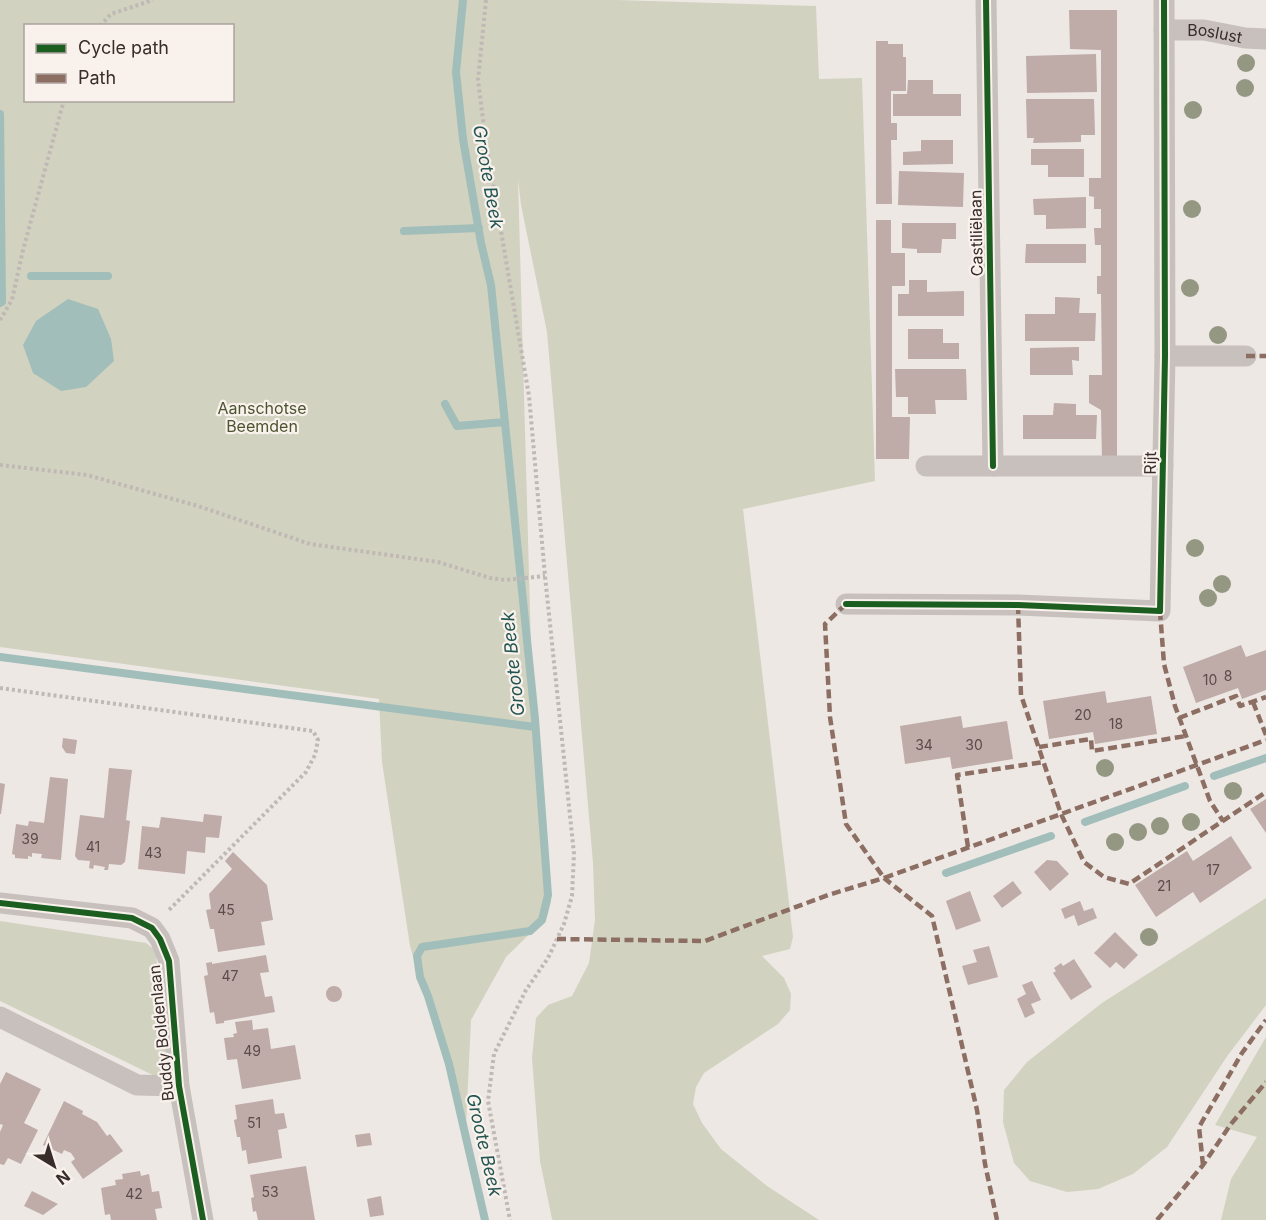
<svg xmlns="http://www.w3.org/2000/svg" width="1266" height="1220" viewBox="0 0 1266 1220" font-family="Inter,sans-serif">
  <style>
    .green { fill: #d1d2bf; fill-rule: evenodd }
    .water { fill: #a1beba }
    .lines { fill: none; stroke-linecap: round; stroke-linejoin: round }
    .stream { stroke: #a1beba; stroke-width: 8 }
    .building { fill: #bfaba7 }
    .path { stroke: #c0b8b5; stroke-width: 4; stroke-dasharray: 3 3; stroke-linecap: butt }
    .minor { stroke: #c7c0bc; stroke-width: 21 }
    .quiet { stroke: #8d6e63; stroke-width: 4.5; stroke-dasharray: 9 4.5; stroke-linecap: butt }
    .cycleway-casing { stroke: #f9f1ec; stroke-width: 10 }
    .cycleway { stroke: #1b5e20; stroke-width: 6 }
    .tree { fill: #949781 }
    .labels { text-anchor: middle; stroke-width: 4.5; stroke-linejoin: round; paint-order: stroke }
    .number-label { font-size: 14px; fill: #5a4c4a }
    .street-label { font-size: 16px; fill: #382d2b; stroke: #f9f1ec }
    .park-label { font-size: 16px; fill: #4c5430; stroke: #f9f1ec }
    .water-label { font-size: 18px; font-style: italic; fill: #235653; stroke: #f9f1ec }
  </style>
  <rect width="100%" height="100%" fill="#ede8e4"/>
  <path class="green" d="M0,0h616l200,6 3,73 43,-1 13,403 -132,28 50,428 -3,12 -28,7 22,22 7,16 -1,16 -12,14 -74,49 -8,14 -3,17 9,19 19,26 46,37 52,34h-266l-1,-1 -12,-58 -8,-103 4,-40 12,-13 24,-9 17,-33 6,-43 -2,-57 -46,-531 -26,-127 -3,-26 15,540 18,183 -4,15 -41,40 -35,63 -6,125 -20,-98 -29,-80 -6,-21 -28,-184 -3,-63 -379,-52zM26,26h206v74h-206z
    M1266,898v107l-38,50 -61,92 -34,27 -35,15 -31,3 -37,-11 -16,-18 -11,-41 1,-32 23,-28 75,-59z
    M0,921l146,22 9,7 18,124 -14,4 -159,-77z
    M1266,1037v183h-45l10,-41 26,-42 -42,-12z"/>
  <path class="water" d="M68,299l30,10 13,30 3,22 -28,26 -25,4 -28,-18 -10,-28 13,-24z"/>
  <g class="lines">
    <path class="stream" d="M463,0l-7,72 7,67 18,104 10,42 44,434 13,176 -6,25 -12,11 -108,16 -5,9 3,21 8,19 21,68 36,156
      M0,114l2,188 -2,1
      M404,231l75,-3
      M31,276h77
      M445,404l12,22 48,-4
      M0,657l535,70
      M1214,776l52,-18
      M1085,822l100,-36
      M946,873l105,-37"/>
  </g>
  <path class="building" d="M1069,10h48v452h-15l-1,-52 -12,-7v-28h13l-1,-81h-4v-18h4v-31h-6l-1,-17h7v-19h-7v-12l7,1 -12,-2v-18h12v-128l-31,-1z
    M876,41h12v3h15v13h3v34h-15v32h6v17h-6l1,64h-16z
    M1096,54l1,38 -70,1 -1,-37z
    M908,80h25v14h28v22h-68v-22h14z
    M1026,99h68l1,36h-14v7l-48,1 1,-5h-7z
    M921,140h32v24l-50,1v-13l18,-1z
    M1031,149h53v28h-36v-12h-17z
    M899,171l65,2 -1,34 -65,-2z
    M1086,197v31l-40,1v-14h-12l-1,-16z
    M876,220h15v33h14v33h-13v131h18l-1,42h-33z
    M902,223h54v16h-14l-1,14h-24v-4l-15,-1z
    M1026,244h60v19h-61z
    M909,280h18v12l37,-1v25h-66v-22h11z
    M1055,297l25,1 -1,15h17l-1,28h-70v-27h30z
    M908,329h35v14h16v16h-51z
    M1079,347v14l-7,-1 1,15h-43v-27z
    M895,369h71l1,31h-32l1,14h-28v-17h-12z
    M1054,403l22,1v11h21l-1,24h-73v-24h30z
    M1241,645l5,12 20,-7v40l-24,9 -4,-11 -42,15 -13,-36z
    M1105,691l2,12 44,-7 6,38 -62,10 -2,-12 -44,7 -6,-38z
    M961,716l2,12 44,-7 6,38 -61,10 -2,-12 -45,7 -5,-38z
    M63,738l14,2 -2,14 -9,-1 -4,-6z
    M109,768l23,2 -6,50 4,1 -5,41 -4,3 -12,-1 -1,6h-4l1,-3 -11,-2 -1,4 -4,-1 1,-7 -12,-1 -3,-4 5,-41 24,3z
    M50,777l18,2 -7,81 -20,-2 1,-4 -10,-1v4l-4,-1v3l-13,-1v-3l-3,-1 4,-30 12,2 1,-5 15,2z
    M0,783l5,1 -4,30h-1z
    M1266,799v34l-16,-24z
    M204,814l18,2 -3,22 -13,-1 -1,16 -18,-2 -2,23 -47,-5 4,-43 17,2 2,-11 42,5z
    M1231,836l21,32 -52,35 -7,-11 -37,25 -21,-32 52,-34 6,10z
    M233,852l34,33 6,35 -12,2 4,23 -47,7 -4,-23h-4l-4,-19 5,-1 -2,-15 23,-25 -7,-8z
    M1047,860l10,1 12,13 -19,17 -16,-19z
    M1013,881l9,12 -20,15 -9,-12z
    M970,891l11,30 -25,9 -10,-29z
    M1080,901l4,10 9,-3 4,10 -19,8 -4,-11 -9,4 -4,-10z
    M1115,932l23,23 -14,14 -8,-7 -6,6 -16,-15z
    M989,946l9,31 -30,8 -6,-19 15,-4 -4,-12z
    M266,955l3,17 -9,1 5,24 7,-1 3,16 -51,9v2l-8,1 -2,-12 -4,1 -6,-37 4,-1 -2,-12 6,-1v2z
    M1074,959l18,28 -21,13 -18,-27 3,-2 -2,-3 7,-5 2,3z
    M1032,981l9,19 -10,4 4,9 -10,5 -8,-19 9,-5 -4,-9z
    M326 994a8 8 0 1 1 16 0a8 8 0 1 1-16 0Z
    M252,1020l1,10 15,-2 3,21 24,-4 6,34 -59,10 -5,-30 -10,1 -3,-22 10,-1 -1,-3 4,-1 -2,-11z
    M6,1072l35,17 -17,34 14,7 -17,34 -13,-6 -4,7 -4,-1v-32l3,-7 -3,-1v-40z
    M273,1099l2,15 9,-1 3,15 -9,2 4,28 -34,6 -2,-14 -4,1 -2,-14h-3l-3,-17 3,-1 -2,-14z
    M64,1101l19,10 -1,3 15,8 10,14 3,-2 13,17 -40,28 -12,-17 4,-3 -4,-6 -7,-3 -2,4 -19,-9z
    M370,1133l2,12 -15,2 -2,-12z
    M306,1166l9,54h-57l-2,-9 -3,1 -2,-14 3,-1 -4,-22z
    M140,1171l1,5 8,-2 3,18 7,-1 3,17 -7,1 2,11h-46l-1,-6 -5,1 -4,-27 15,-3 -1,-5 8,-1 -1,-5z
    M32,1191l26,13 -15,11 -19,-9z
    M381,1196l3,19 -14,2 -3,-18z"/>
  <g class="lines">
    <path class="path" d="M486,0l-8,80 8,63 43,253 16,180 29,278 -2,42 -8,28 -16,34 -22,32 -32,64 -6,47 22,119
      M100,26l11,-12 42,-14
      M0,320l12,-20 11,-50 41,-150
      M0,465l87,10 111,31 112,38 128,18 52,16 15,2 40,-4
      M0,688l313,43 5,9 -3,15 -9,17 -138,139"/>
    <g class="minor">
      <path d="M986,0l7,466"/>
      <path id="s1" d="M1164,30h40l41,8 21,1"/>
      <path d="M1165,356h81"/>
      <path d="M926,466h237"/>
      <path d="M846,604l172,1 142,6 5,-255 -1,-356"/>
      <path d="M0,903l132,15 20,10 8,11 9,22 10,125 24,134"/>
      <path d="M0,1017l137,68 42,1"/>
    </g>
    <path class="quiet" d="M1246,356h20
      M846,604l-21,20 5,93 16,107 38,54 382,-138
      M1018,605l3,90 40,119 23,48 20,15 25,7 137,-92
      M1160,611l4,53 11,42 35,95 13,20
      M1253,702l13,33
      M1179,718l57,-22 4,10 26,-9
      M1039,747l52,-8 1,12 94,-15
      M968,847l-11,-72 87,-13
      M557,939l148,2 123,-46 56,-17 48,38 45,194 8,54 12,56
      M1203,1165l-4,-38 43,-74 24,-33
      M1157,1220l46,-55 28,-41 35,-42"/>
    <defs>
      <path id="cycleway" d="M986,0l7,466
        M846,604l172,1 142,6 5,-255 -1,-356
        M0,903l132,15 20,10 8,11 9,22 10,125 24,134"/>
    </defs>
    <use href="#cycleway" class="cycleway-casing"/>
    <use href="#cycleway" class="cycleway"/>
  </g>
  <g class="tree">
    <circle cx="1246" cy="63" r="9"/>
    <circle cx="1245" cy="88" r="9"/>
    <circle cx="1193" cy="110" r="9"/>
    <circle cx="1192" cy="209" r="9"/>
    <circle cx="1190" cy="288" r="9"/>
    <circle cx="1218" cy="335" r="9"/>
    <circle cx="1195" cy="548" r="9"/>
    <circle cx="1222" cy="584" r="9"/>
    <circle cx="1208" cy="598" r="9"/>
    <circle cx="1105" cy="768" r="9"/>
    <circle cx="1233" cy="791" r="9"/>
    <circle cx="1191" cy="822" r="9"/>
    <circle cx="1160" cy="826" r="9"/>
    <circle cx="1138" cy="832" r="9"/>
    <circle cx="1115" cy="842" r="9"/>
    <circle cx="1149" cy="937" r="9"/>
  </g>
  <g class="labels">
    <g class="number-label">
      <text x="1228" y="681">8</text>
      <text x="1210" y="685">10</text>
      <text x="1083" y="720">20</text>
      <text x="1116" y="729">18</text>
      <text x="924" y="750">34</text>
      <text x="974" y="750">30</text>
      <text x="30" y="844">39</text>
      <text x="93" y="852">41</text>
      <text x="153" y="858">43</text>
      <text x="1213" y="875">17</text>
      <text x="1164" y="891">21</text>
      <text x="226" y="915">45</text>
      <text x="230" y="981">47</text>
      <text x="252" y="1056">49</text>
      <text x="254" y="1128">51</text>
      <text x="270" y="1197">53</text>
      <text x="134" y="1199">42</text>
    </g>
    <g class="street-label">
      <text dy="6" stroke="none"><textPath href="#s1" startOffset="51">Boslust</textPath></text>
      <text transform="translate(976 233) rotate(-91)" y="6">Castiliëlaan</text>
      <text transform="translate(1150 463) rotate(-89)" y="6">Rijt</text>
      <text transform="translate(161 1033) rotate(-96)" y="6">Buddy Boldenlaan</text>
    </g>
    <g class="park-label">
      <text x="262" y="414">Aanschotse<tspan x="262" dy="18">Beemden</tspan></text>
    </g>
    <g class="water-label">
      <text transform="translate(488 177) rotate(80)" y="6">Groote Beek</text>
      <text transform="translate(513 664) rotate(-96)" y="6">Groote Beek</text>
      <text transform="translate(484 1145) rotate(77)" y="6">Groote Beek</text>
    </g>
  </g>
  <rect x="24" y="24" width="210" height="78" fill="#f9f1ec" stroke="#aca39f" stroke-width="1.5"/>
  <rect x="36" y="44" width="30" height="9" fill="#1b5e20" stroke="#aca39f" stroke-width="1.5"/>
  <text x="78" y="54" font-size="18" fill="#382d2b">Cycle path</text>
  <rect x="36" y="74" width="30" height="9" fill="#8d6e63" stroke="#aca39f" stroke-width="1.5"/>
  <text x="78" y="84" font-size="18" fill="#382d2b">Path</text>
  <g transform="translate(54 1166) rotate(142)" stroke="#f9f1ec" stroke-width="4.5" paint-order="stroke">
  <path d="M0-4.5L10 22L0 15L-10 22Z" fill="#382d2b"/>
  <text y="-9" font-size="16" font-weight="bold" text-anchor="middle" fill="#382d2b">N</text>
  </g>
</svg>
